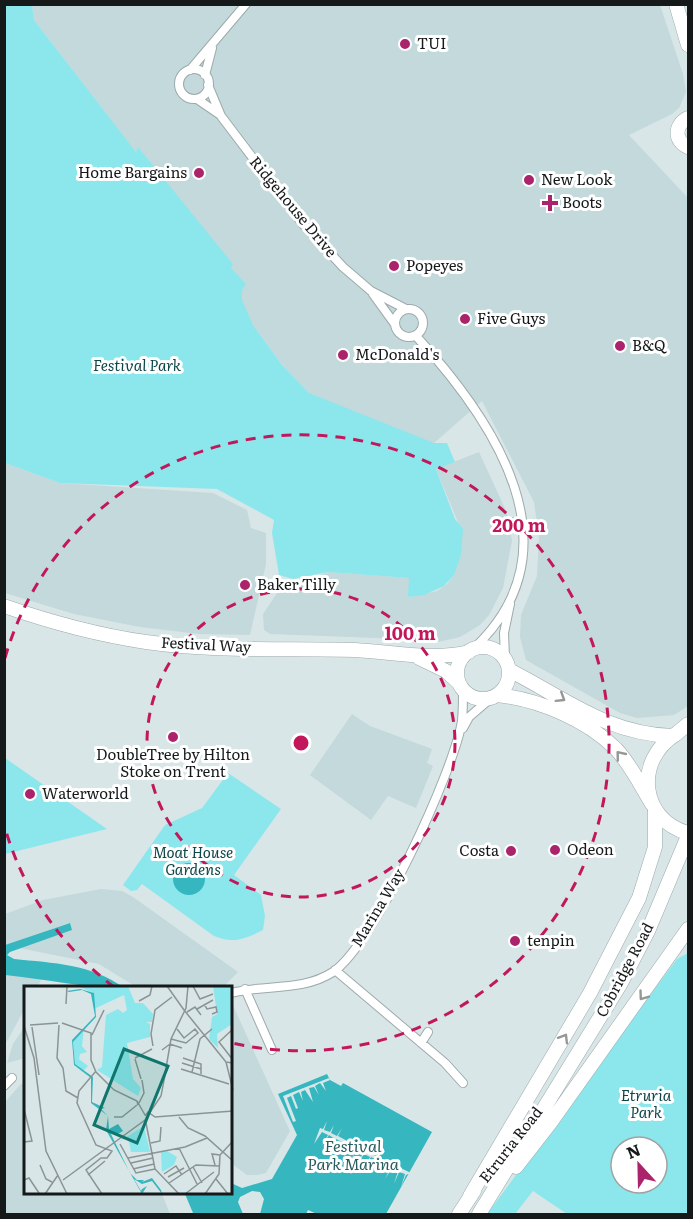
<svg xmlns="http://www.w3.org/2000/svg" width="693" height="1219" viewBox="0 0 693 1219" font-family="Literata,serif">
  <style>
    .built { fill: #c3d9db }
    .green { fill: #8ce7ed; fill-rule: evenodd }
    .water { fill: #36b6bf }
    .pier { fill: #d8e6e7 }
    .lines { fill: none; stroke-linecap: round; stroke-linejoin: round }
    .minor-casing { stroke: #9eaaab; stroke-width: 10 }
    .primary-casing { stroke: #9eaaab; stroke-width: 15 }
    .trunk-casing { stroke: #9eaaab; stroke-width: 15 }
    .minor { stroke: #fff; stroke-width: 8 }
    .primary { stroke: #fff; stroke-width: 14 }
    .trunk { stroke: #fff; stroke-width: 14 }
    .oneway { stroke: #969898 }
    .ring { fill: none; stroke: #c2185b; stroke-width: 3; stroke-dasharray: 10 8 }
    .poi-dot { fill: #aa236b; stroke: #fff; stroke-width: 2 }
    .labels { text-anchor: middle; stroke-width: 6; stroke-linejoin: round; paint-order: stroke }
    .poi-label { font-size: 15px; fill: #15191a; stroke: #fff; text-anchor: start }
    .street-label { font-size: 15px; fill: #15191a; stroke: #fff }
    .park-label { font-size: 15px; font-style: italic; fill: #0e4649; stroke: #fff }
    .water-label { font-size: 16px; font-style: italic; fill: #275b5f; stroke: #fff }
    .inset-road { fill: none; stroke: #8a9495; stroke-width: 1.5 }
    .view { fill: #0f766e; fill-opacity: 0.15; stroke: #0f766e; stroke-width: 3 }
    .inset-edge { fill: none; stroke: #15191a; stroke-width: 3 }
    .centre { fill: #c2185b; stroke: #fff; stroke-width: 3 }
    .ring-label { font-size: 18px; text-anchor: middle; font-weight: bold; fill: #c2185b; stroke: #fff; stroke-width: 6; stroke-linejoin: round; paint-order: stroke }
  </style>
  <rect width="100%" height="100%" fill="#d8e6e7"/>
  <path class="built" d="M32,5h628l23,69 3,18 -7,16 -7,6 -43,21 59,63v508l-14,9 -37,3 -17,-5 -94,-53 -6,-23 1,-22 16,-39 2,-39 -5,-35 -52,-101 -48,42 -70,-22 -55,-28 -27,-28 -35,-48 -79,-123 -134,-174z
    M479,452l28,61 5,28 -9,47 -14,27 -9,10 -20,12 -26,6 -57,-5 -107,-4 -6,-4 -1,-16 16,-24 49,-18 82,6 -1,19 28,-6 10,-7 7,-9 6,-48 -24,-58z
    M5,463l55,20 153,10 34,17 4,18 15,5v31l-16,71 -51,-1 -59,-7 -66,-13 -69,-21z
    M352,714l18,12 62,23 -5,14 6,3 -17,42 -28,-12 -17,24 -61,-45z
    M101,889l21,2 11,6 105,75 -13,13 1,3h-88l-39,-24 -80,-16 53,-18 -3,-7 -64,22v-31l38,-14z
    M5,975l37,3 -5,10h-11l-1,20 -20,37z
    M231,1001l59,130 -24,42 -9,2h-10l-16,-12z
    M25,1026v32l-18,5 6,-19z
    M25,1083l1,111h136l8,20h-165v-112l16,-18z"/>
  <path class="green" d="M5,4l27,1 2,15 102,132 2,-5 95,117 -2,4 15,16 -4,6v10l11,25 29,40 27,28 125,50h13l8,19 -19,7 19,50 8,10 -2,26 -7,20 -10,11 -20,9 -16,2 1,-19 -81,-6 -35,7 -14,-4 -7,-42 2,-13 -57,-31 -157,-6 -55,-20z
    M4,758h1l102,71 -102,25z
    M228,773l53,36 -47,66 27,20 4,21 -2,14c-18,9 -30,14 -49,6l-72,-52 -5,6 -6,1 -8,-6 42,-60 37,-17z
    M688,953v261h-121l-34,-23 -18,23h-28l190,-255zM621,1147h36v36h-36z"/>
  <path class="water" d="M173 879a16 16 0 1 1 32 0a16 16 0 1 1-32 0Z
    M70,923l2,7 -62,22 -3,3 7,4c39,4 78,5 110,29 -40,0 -79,-9 -119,-13v-30z
    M327,1074l3,6 11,6 2,-3 89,49 -46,82h-69l-9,-4 -2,4h-46l4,-15 -4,-7 -8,-1 -12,6 -2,5 5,12 -50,-1 -8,-19h46v-11l11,5 30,-9 25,-44 -19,-41z"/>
  <path class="pier" d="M329,1078l1,2 -7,3 3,8 -6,-8 -5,3 4,9 -5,-8 -5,1 4,14 -8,-12 -4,2 2,9 -4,-9 -6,3 5,13 -2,1 -5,-13 -4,2 9,23 -3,1 -10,-26z
    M327,1121l-3,9 6,2 4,-7 -3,8 6,3 5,-8 -4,8 13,7 5,-8 -4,9 6,2 4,-8 -3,9 6,3 5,-7 -4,8 45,22 -5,2 -5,12 4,-13 -6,-2 -5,12 4,-13 -6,-3 -7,11 6,-12 -20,-10 -7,12 6,-12 -6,-3 -7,11 6,-12 -6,-3 -7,11 6,-11 -5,-4 -8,12 6,-12 -6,-3 -7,12 6,-13 -6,-3 -8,12 7,-12 -6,-4 -8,12 7,-12 -6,-3 -8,12 6,-16 3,1z"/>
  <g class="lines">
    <defs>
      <path id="minor" d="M179 84a15 15 0 1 1 30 0a15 15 0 1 1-30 0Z
        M190,70l56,-66
        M205,75l7,-27
        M208,85l13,31 81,107 41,44 28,24 35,18
        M197,99l22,15
        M373,294l21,29
        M395 323a14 14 0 1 1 28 0a14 14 0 1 1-28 0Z
        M416,336c79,86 165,214 56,314
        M505,659l-1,-26 6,-29
        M463,728l6,-11 21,-18
        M335,970l110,93 18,20
        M245,989l27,61
        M231,993c34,-9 71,-1 102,-21 41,-27 121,-201 129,-251 1,-10 1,-21 1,-32
        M421,1043l7,-11
        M4,1086l8,-8"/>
      <path id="primary" d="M4,606c46,16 94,29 142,36 69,10 140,6 209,8 38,2 77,11 114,2
        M457 673a26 26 0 1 1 52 0a26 26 0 1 1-52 0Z
        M419,658l27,13 13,12
        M509,670c57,29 98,64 164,66
        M498,695c41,5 88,24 118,54 15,16 25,37 36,55
        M676,734c-42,26 -36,86 12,99"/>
      <path id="trunk" d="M676,4l12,41
        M688,118c-14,7 -14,23 0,29
        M676,734l12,-10
        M516,1167l35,-45 137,-193
        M470,1196l120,-203 49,-95 16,-51v-38
        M459,1214l15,-23
        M479,1214l142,-231 27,-52 40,-95"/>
    </defs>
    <use href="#minor" class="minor-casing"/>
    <use href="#primary" class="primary-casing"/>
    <use href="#trunk" class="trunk-casing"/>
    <use href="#minor" class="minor"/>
    <use href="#primary" class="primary"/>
    <use href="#trunk" class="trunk"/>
  </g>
  <defs><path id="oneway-chevron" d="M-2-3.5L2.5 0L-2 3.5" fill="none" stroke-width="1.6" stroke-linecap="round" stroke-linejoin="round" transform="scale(1.5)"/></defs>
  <g class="oneway">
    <use href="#oneway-chevron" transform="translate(561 698) rotate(32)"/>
    <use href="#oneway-chevron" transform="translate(620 755) rotate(-129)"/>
    <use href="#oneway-chevron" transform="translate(643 996) rotate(126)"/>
    <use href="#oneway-chevron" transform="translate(564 1038) rotate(-59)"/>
  </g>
  <g class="ring">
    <circle cx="301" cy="743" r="154"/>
    <path d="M114 987A308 308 0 0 1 5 828M5 658A308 308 0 1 1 232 1043"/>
  </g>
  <g class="poi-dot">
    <circle cx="405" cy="44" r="6"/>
    <circle cx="199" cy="173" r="6"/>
    <circle cx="529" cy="180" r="6"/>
    <path d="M547 194h6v6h6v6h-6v6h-6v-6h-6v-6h6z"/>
    <circle cx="394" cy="266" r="6"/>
    <circle cx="465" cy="319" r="6"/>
    <circle cx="620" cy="346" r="6"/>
    <circle cx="343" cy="355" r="6"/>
    <circle cx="245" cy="585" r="6"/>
    <circle cx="173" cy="737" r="6"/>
    <circle cx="30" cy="794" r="6"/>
    <circle cx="555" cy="850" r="6"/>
    <circle cx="511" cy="851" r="6"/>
    <circle cx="515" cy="941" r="6"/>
  </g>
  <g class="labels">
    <g class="poi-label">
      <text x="417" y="49">TUI</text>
      <text x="187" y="178" text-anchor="end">Home Bargains</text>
      <text x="541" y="185">New Look</text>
      <text x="562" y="208">Boots</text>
      <text x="406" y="271">Popeyes</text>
      <text x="477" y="324">Five Guys</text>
      <text x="632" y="351">B&amp;Q</text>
      <text x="355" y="360">McDonald's</text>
      <text x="257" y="590">Baker Tilly</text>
      <text x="173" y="760" text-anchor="middle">DoubleTree by Hilton<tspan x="173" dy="17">Stoke on Trent</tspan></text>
      <text x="42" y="799">Waterworld</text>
      <text x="567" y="855">Odeon</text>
      <text x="499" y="856" text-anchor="end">Costa</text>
      <text x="527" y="946">tenpin</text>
    </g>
    <g class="street-label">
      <text transform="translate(293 207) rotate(50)" y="5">Ridgehouse Drive</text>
      <text transform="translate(206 645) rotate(3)" y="5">Festival Way</text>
      <text transform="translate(378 908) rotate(-59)" y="5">Marina Way</text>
      <text transform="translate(625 970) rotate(-62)" y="5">Cobridge Road</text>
      <text transform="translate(511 1145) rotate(-52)" y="5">Etruria Road</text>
    </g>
    <g class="park-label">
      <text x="137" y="371">Festival Park</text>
      <text x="193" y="858">Moat House<tspan x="193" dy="17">Gardens</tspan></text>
      <text x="646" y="1101">Etruria<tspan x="646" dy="17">Park</tspan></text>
    </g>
    <g class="water-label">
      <text x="353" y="1152">Festival<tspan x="353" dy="18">Park Marina</tspan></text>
    </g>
  </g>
  <g transform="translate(24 986)">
    <rect width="208" height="208" fill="#d8e6e7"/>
    <path d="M54,0h50l7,17h8l10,11 -1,8h-6l4,2v13l-23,6 6,36 8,9 -3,8 -41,-26 5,-3 4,-52 12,-6 5,4 4,-3 -3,-15 -30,14 -1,-16zM189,0h19v38l-15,10 1,14 -9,-9 3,-22 5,-3zM60,42l-2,18 5,6 -7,2 -1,5 9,7 -6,6 -7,-8 -2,-22zM120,140l6,26h-19l-3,-15 -13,7zM143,165l10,6 -3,8 -12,7 -1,-20z" fill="#8ce7ed"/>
    <path d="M32,0l11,5 13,-2 14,4 2,24 -23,25 2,22 18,13 -1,25 13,6 -4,1 7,7 1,13 9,-5 5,7 -7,4 -7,-5 21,43 7,7h7l-2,2 10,-4 9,12 1,4 -10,-13 -10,3 -8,-5 7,12 1,-2 5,-3 -5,8 -36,-64 2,-14 -17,-13v-25l-17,-13 -2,-25 23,-24 -4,-22 -9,-4 -13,2z" fill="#36b6bf"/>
    <path class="inset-road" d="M143,0l17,24M169,0l7,13 13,-5M115,15l11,-6 2,-9M42,18l1,-18M180,18l3,5 9,-2 1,5 -5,2M173,23l16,-9M160,24l42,52 7,1M163,26l8,-5 6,8M38,37l29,10v27l5,12 18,18 23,11M6,39l28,-2M35,39l-2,33 6,10 3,23 12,7M0,40l10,32 12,93 21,43M8,41l7,48M209,43l-14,13 14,18M68,49l12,-25M147,53l15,4 12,-10 -3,-4 -11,9 -7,-9M129,60l-2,-12 4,-24 17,-13M138,64l8,-6 12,4M111,72l17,-9M159,72l18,6v10M111,73l6,20M202,76l7,28M158,77l19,6M157,83l48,15M72,85l-17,20 -2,12 19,42 16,6 -5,7h-6l-15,12 16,24M168,86l8,-33 12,-10M141,88l6,-35 15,-31 2,-22M115,117l5,-10 -2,-13M114,119l-1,-4 8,14M0,123l8,32 -8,1M121,130l3,-4 7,5 78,-6M90,131h8l15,-12M155,131l9,11 17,8 28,25M122,137l9,46 24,25M127,157l9,-2 1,-14M96,158l16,29 19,-4M155,162l18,36M104,172l57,-11 22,-9M107,177l22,-5M16,179l6,14 6,3M191,179l-3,-11 8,1M169,181l9,16M109,183l21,-5M140,188l12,-8 6,9M64,189l17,-14M144,191l16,-9M192,193l12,15M0,194l5,-2 10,15M39,194l82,-60 16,-24 4,-21M145,197l27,-18 23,1M21,208l13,-19M161,208l29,-22M181,208l14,-20 1,-19 13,-14"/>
    <path class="view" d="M100,63l44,17 -31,77 -43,-18z"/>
    <rect width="208" height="208" class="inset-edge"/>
  </g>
  <circle cx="301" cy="743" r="9" class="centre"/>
  <g class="ring-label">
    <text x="519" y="532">200 m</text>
    <text x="410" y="640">100 m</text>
  </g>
  <rect width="693" height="1219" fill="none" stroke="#15191a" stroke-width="12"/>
  <g transform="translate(639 1165) rotate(338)"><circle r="28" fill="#ffffff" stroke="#a1a3a3" stroke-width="1.5"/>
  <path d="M0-4.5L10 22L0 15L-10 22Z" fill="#aa236b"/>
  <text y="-9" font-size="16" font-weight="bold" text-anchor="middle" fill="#15191a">N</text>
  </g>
</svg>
